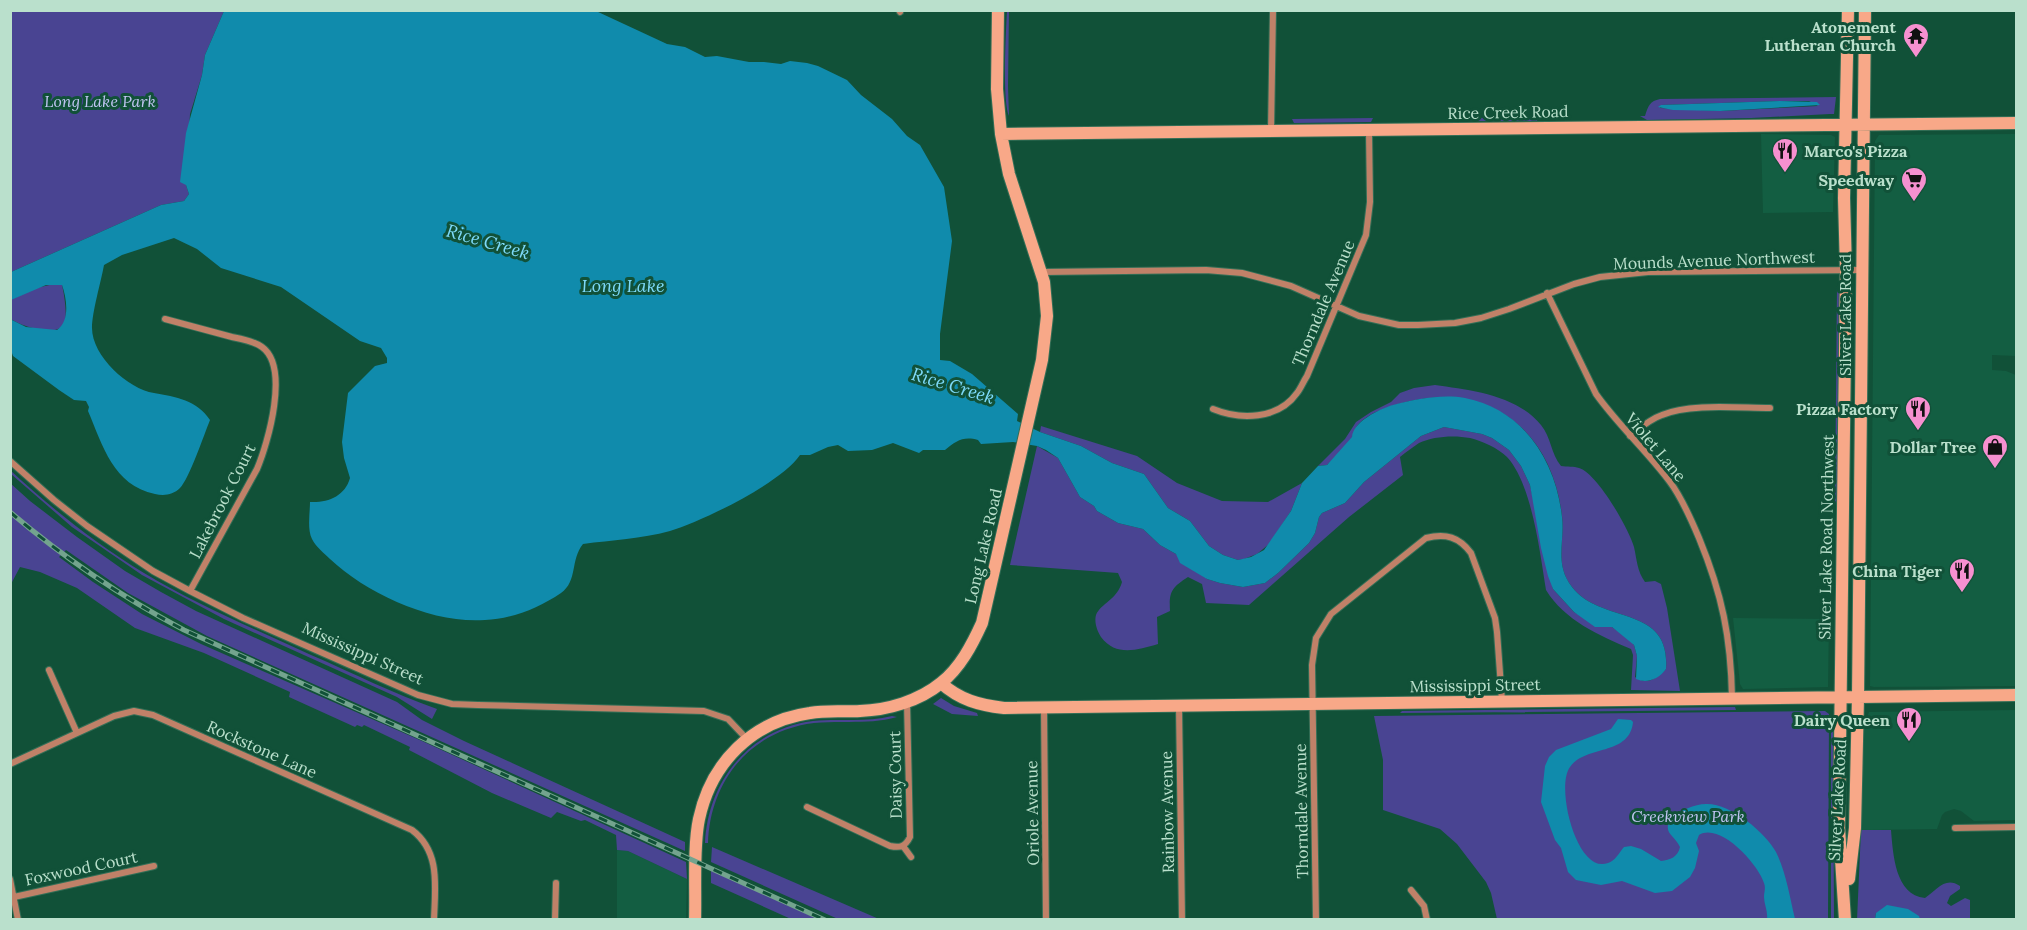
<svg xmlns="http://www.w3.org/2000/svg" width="2027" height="930" viewBox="0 0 2027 930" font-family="Lora,serif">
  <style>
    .built { fill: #135e42 }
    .green { fill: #494492; fill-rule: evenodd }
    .water { fill: #108bac }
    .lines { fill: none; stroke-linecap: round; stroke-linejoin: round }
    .street-casing { stroke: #336e56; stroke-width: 8 }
    .secondary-casing { stroke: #336e56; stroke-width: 14 }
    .street { stroke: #c08168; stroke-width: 6 }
    .secondary { stroke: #f8a888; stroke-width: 12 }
    .rail-casing { stroke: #73a48e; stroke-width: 5 }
    .rail { stroke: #115138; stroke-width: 3; stroke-dasharray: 9; stroke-linecap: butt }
    .labels { text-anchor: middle; stroke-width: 6; stroke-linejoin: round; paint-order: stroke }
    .poi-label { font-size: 16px; font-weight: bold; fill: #bae0cc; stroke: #115138; text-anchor: end }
    .park-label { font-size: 16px; font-style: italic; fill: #c2c5f4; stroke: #115138 }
    .street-label { font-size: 16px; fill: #bae0cc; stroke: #115138 }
    .water-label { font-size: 18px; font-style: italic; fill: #7edafa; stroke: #115138 }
  </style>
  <rect width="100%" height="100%" fill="#115138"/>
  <path class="built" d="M1761,134l70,1 4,2 -2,75 -70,1z
    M2016,134v222l-24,-1v15l14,1 10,4v311l-142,1 -4,-1 5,-545 4,-6z
    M1733,618l96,1 -1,68 -85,2 -3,-5z
    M2016,710v110l-42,1 -13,-10 -7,-2 -9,3 -3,3 -5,14 -76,1 3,-102 4,-1 -1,-10 2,-5z
    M617,850l11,1 59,28 -1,40 -69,1z"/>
  <path class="green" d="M1009,10l-1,76 1,30c-7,-15 -3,-85 -2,-105z
    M11,11h213l-19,44 -3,20 -12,39 -4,71 3,9 -5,7 -23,4 -150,67z
    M1836,97l-2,17h-4l-79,4 -104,2 -7,-4h5c3,-10 5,-15 15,-17zM1780,101h29l9,5 -98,5 -60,-3 1,-3z
    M1538,117l-1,4h-69l-1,-3z
    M1373,118l-2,4 -77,1 -2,-4z
    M54,284l8,1c2,8 6,32 2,39 -8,14 -43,2 -53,-5l-1,-19 26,-12z
    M1837,286h2v5l-2,211 -2,3z
    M1435,385c35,5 82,10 106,40 10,12 10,29 20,41 6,1 13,0 18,2 18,5 50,61 55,79 3,13 3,24 11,35l10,-1 6,3 6,24 13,83 -49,-1 2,-35 -2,-6c-31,-13 -67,-29 -85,-59 -6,-37 -14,-106 -39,-133 -9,-9 -25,-16 -37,-19 -15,-3 -37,-2 -51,5 -6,4 -13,9 -19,14l3,18 -54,42 -100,88 -43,-2 -4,-19 -14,-7c-17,11 -19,15 -18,34l-13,6 1,27c-21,6 -42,13 -57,-7 -4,-6 -7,-15 -5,-22 5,-12 21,-15 26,-33l-4,-9 -108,-8 27,-119 21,12 22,39 14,9 3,5 21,12 25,6 17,16 16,9 31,25 13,4 23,4 22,-4 13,-10 31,-30 6,-10 4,-16 3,-4 23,-10 19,-21 57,-46 23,-9 38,7 10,4 17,12 12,16 9,19 23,104 21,23 26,14 12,1 18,13 4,5 3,11 -2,21c13,9 21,1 31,-8 5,-65 -65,-44 -94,-82 -18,-23 -7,-45 -10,-71 -10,-85 -71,-134 -156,-114 -15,4 -38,10 -49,24 -2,3 -3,8 -5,12 -4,6 -20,23 -25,27 -1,0 -8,1 -9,1l27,-27 11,-17 15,-10 20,-10 9,-9 14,-5z
    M1041,426l96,30 40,27 45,18 46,1 34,-19 -11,28 -22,33 -12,10 -13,5 -6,1 -15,-5 -14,-9 -19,-25 -22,-13 -24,-34 -32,-11 -31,-17 -41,-14z
    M10,470c41,38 86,74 134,103 53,32 111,56 167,82 42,18 83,39 126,54l-5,10 -35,-22 -173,-78 -82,-44 -70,-48 -61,-53z
    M10,483l20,18 47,36 48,34 36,21 35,19 201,91 25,18 42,21 221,101v9l-478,-215 -79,-43 -62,-43 -7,7 34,25 49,32 59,30 221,97 264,121 1,17 -59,-28 -11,-1 -1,-15 -31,-15 -4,1 -24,-9 -6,6 -59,-25 -83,-43 1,-3 -46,-22 -2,2 -5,-2 -2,2 -66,-30 1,-5 -86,-39 -69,-25 -58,-40 -37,-16 -20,-5 -9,17z
    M941,698l13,8 23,7 1,3 -26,-2 -19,-10z
    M1735,707l1,3 -336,3 2,-2z
    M1825,711l4,3 -1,205h-331l-6,-26 -5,-11 -29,-38 -17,-15 -57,-19v-50l-9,-44z
    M1831,715l2,4 1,201 -3,-1z
    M892,716l5,1c-28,8 -55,3 -83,6 -64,8 -104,58 -106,120h-3c3,-62 44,-114 108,-122 27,-3 53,2 79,-5z
    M1861,830h30c2,24 4,65 34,68 12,-8 20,-22 35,-12v3l-10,7 -3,7 4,3 14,-8 5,2v19h-50l-2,-3 -42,-3 -1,6 -18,1z
    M712,847l167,72h-41l-127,-57z
    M711,870l107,49h-27l-80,-36z"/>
  <path class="water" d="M224,11h372l71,33 18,3 20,10 12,-1 32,6h15l17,2 9,-3 17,2 11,3 29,14 14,15 31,24 15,17 13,9 24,42 8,54 -12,93v26l10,1 22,13 46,40 -1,7 23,11 41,14 31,17 32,11 24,34 22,13 19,25 14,9 15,5 13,-3 13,-7 27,-39 11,-28 16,-17 9,-1 25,-28c1,-15 27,-28 41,-32 23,-6 49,-11 72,-7 58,11 91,63 97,119 3,25 -8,47 10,70 29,38 99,17 94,82 -7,10 -19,15 -30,10l1,-23 -3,-11 -22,-18h-17l-21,-15 -21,-23 -5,-13 -7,-28 -11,-63 -9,-19 -12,-16 -17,-12 -10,-4 -38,-7 -23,9 -57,46 -19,21 -23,10 -3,4 -4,16 -6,10 -31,30 -13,10 -22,4 -23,-4 -13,-4 -27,-16 -4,-9 -16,-9 -17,-16 -25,-6 -21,-12 -3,-5 -14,-9 -22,-39 -12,-8 -9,-4 -24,-4 -32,2 -3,-4c-15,-4 -22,1 -33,10h-22l-4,3 -26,-10 -21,7 -24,1 -10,-6 -10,2 -18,8h-10c-19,28 -97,66 -130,76 -29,8 -58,9 -87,13 -13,16 -5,37 -22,49 -22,15 -49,26 -76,27 -52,4 -118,-26 -155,-61 -6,-6 -14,-12 -18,-20 -5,-10 -2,-26 -2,-37 18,1 35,-6 40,-24l-6,-20 -2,-16 6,-49 27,-27 12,-3v-5l-6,-10 -21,-7 -79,-54 -60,-19 -24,-19 -23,-11 -52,17 -18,10c-3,17 -12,47 -12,63 0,28 36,61 62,65 22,4 43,7 56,27 -6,15 -21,59 -30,68 -7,7 -16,8 -25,6 -42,-9 -52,-48 -67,-83l1,-4 -3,-6 -12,-1 -15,-10 -46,-34 -2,-6 -1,-31 16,8 31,3c13,-9 10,-31 5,-45h-16l-35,15v-28l150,-67 23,-4 5,-7 -3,-9 -6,-3 6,-49 16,-58 3,-20z
    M1780,101l37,1 3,3 -100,6 -47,-1 -15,-3 3,-2z
    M1618,719l13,1 2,2c-3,34 -48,23 -63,45 -15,20 7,108 38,96 7,-2 11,-10 16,-16l7,-1 10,3 20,12c9,-1 17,-4 19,-14 -6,-13 -18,-13 -9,-30 10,-6 23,-13 35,-13 24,-1 59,28 70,48 10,20 14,46 19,67h-28c1,-8 -3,-15 -3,-22 0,-5 2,-9 0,-14 -6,-19 -44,-61 -65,-48l-3,8 3,8 -4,17 -5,9 -18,14 -17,2 -33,-12 -21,4 -25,-5 -8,-8 -7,-24 -6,-8 -14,-38 4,-36 4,-9 7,-7 55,-21z
    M1887,905l21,4 11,7 1,3h-45l1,-6z"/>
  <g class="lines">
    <defs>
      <path id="street" d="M899,10l1,2
        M1271,131l2,-121
        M1042,272l164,-2 36,3 49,13 68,30 40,9h19l37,-2 26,-5 28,-9 65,-25 26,-7 48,-5 214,-2
        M1547,293l49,101c22,31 51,57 74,88 12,16 21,37 29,56 23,56 32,99 33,160
        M165,319c22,6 44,12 67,18 10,2 22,4 30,10 28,20 6,96 -5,122l-67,122
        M1213,409c27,11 65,11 84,-16 4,-5 6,-11 10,-17l59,-141 4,-33 -1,-71
        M1630,436c10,-8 20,-17 32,-21 27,-12 77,-7 108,-7
        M10,461l44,39 33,26 66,45 37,20 53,27 175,77 34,9 26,1 226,6 24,8 18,19
        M49,670l28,63
        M1179,706l3,214
        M1044,707l2,213
        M10,764l104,-48 20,-5 19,4 259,115c29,22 23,57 22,90
        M807,807l83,39c10,2 15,1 20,-9l-3,-135
        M1955,828l61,-1
        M903,846l8,11
        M10,879l8,41
        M1411,890l13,16 3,14
        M14,897l140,-31
        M555,920l1,-37
        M1316,920l-4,-255 4,-27 15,-24 95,-76c20,-5 33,-1 45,15l24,65 2,14 5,69"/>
      <path id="secondary" d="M1001,134l1015,-11
        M941,683c19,17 38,22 63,25l1012,-13
        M1849,879l6,-51 3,-130 7,-688
        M695,920c1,-30 -2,-73 4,-101 12,-56 53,-98 111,-106 16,-3 33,-1 50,-2 28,-1 59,-10 81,-28 19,-15 31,-38 41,-60l60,-263 5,-44 -3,-34 -35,-108 -8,-40 -4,-45 1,-79
        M1845,920l-6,-92 7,-558 -2,-72 4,-188"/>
    </defs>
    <use href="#street" class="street-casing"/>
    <use href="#secondary" class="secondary-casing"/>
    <use href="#street" class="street"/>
    <use href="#secondary" class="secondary"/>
    <defs>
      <path id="rail" d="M10,512c54,46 112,85 174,118l641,290"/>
    </defs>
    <use href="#rail" class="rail-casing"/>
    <use href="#rail" class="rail"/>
  </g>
  <defs>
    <symbol id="temple-pin" viewBox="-11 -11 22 30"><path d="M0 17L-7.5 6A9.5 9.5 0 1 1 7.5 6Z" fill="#f690d0" stroke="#115138"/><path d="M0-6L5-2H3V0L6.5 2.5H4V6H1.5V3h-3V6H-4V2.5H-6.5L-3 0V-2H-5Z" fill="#111"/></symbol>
    <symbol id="restaurant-pin" viewBox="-11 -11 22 30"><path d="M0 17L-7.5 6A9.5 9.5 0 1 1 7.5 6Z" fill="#f690d0" stroke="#115138"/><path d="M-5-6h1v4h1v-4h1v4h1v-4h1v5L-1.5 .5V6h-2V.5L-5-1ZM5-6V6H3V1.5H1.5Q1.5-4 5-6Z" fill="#111"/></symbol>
    <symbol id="supermarket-pin" viewBox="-11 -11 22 30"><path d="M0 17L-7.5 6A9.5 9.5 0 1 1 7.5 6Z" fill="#f690d0" stroke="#115138"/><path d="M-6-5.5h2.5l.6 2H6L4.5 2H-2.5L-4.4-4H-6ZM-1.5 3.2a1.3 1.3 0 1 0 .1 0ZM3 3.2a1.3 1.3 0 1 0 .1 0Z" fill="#111"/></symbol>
    <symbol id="shop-pin" viewBox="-11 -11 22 30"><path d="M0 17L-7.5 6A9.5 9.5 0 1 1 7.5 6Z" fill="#f690d0" stroke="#115138"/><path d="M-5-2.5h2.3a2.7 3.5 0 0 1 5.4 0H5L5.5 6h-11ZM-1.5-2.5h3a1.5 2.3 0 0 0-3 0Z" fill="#111"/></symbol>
  </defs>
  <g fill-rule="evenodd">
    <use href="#temple-pin" x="1901" y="21" width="30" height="40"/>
    <use href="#restaurant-pin" x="1770" y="136" width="30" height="40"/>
    <use href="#supermarket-pin" x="1899" y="165" width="30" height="40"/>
    <use href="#restaurant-pin" x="1903" y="394" width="30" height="40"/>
    <use href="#shop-pin" x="1980" y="432" width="30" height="40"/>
    <use href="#restaurant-pin" x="1947" y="556" width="30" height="40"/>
    <use href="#restaurant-pin" x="1894" y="705" width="30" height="40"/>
  </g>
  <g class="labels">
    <g class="poi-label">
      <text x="1896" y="33">Atonement<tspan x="1896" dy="18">Lutheran Church</tspan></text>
      <text x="1804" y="157" text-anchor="start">Marco's Pizza</text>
      <text x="1894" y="186">Speedway</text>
      <text x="1898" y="415">Pizza Factory</text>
      <text x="1976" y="453">Dollar Tree</text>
      <text x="1942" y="577">China Tiger</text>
      <text x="1890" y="726">Dairy Queen</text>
    </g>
    <g class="park-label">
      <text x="100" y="107">Long Lake Park</text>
      <text x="1688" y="822">Creekview Park</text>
    </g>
    <g class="street-label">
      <text transform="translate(1508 112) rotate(-1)" y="6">Rice Creek Road</text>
      <text transform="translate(1714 260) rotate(-2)" y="6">Mounds Avenue Northwest</text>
      <text transform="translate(1323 303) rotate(-67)" y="6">Thorndale Avenue</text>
      <text transform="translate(1845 315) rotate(-90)" y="6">Silver Lake Road</text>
      <text transform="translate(1656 447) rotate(50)" y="6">Violet Lane</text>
      <text transform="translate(222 501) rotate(-63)" y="6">Lakebrook Court</text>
      <text transform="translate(1826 537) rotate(-89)" y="6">Silver Lake Road Northwest</text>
      <text transform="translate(983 546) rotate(-77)" y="6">Long Lake Road</text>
      <text transform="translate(363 653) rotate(24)" y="6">Mississippi Street</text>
      <text transform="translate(1475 685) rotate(-1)" y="6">Mississippi Street</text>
      <text transform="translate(262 749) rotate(24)" y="6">Rockstone Lane</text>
      <text transform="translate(895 775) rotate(-91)" y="6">Daisy Court</text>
      <text transform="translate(1837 800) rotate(-87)" y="6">Silver Lake Road</text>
      <text transform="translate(1301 811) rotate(-91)" y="6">Thorndale Avenue</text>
      <text transform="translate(1167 812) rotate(-91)" y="6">Rainbow Avenue</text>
      <text transform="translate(1032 813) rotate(-91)" y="6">Oriole Avenue</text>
      <text transform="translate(81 868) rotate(-12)" y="6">Foxwood Court</text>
    </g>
    <g class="water-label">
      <text transform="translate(488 242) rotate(16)" y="6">Rice Creek</text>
      <text x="623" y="292">Long Lake</text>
      <text transform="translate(953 386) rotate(17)" y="6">Rice Creek</text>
    </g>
  </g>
  <rect width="2027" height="930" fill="none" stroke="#bae0cc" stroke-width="24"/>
</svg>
